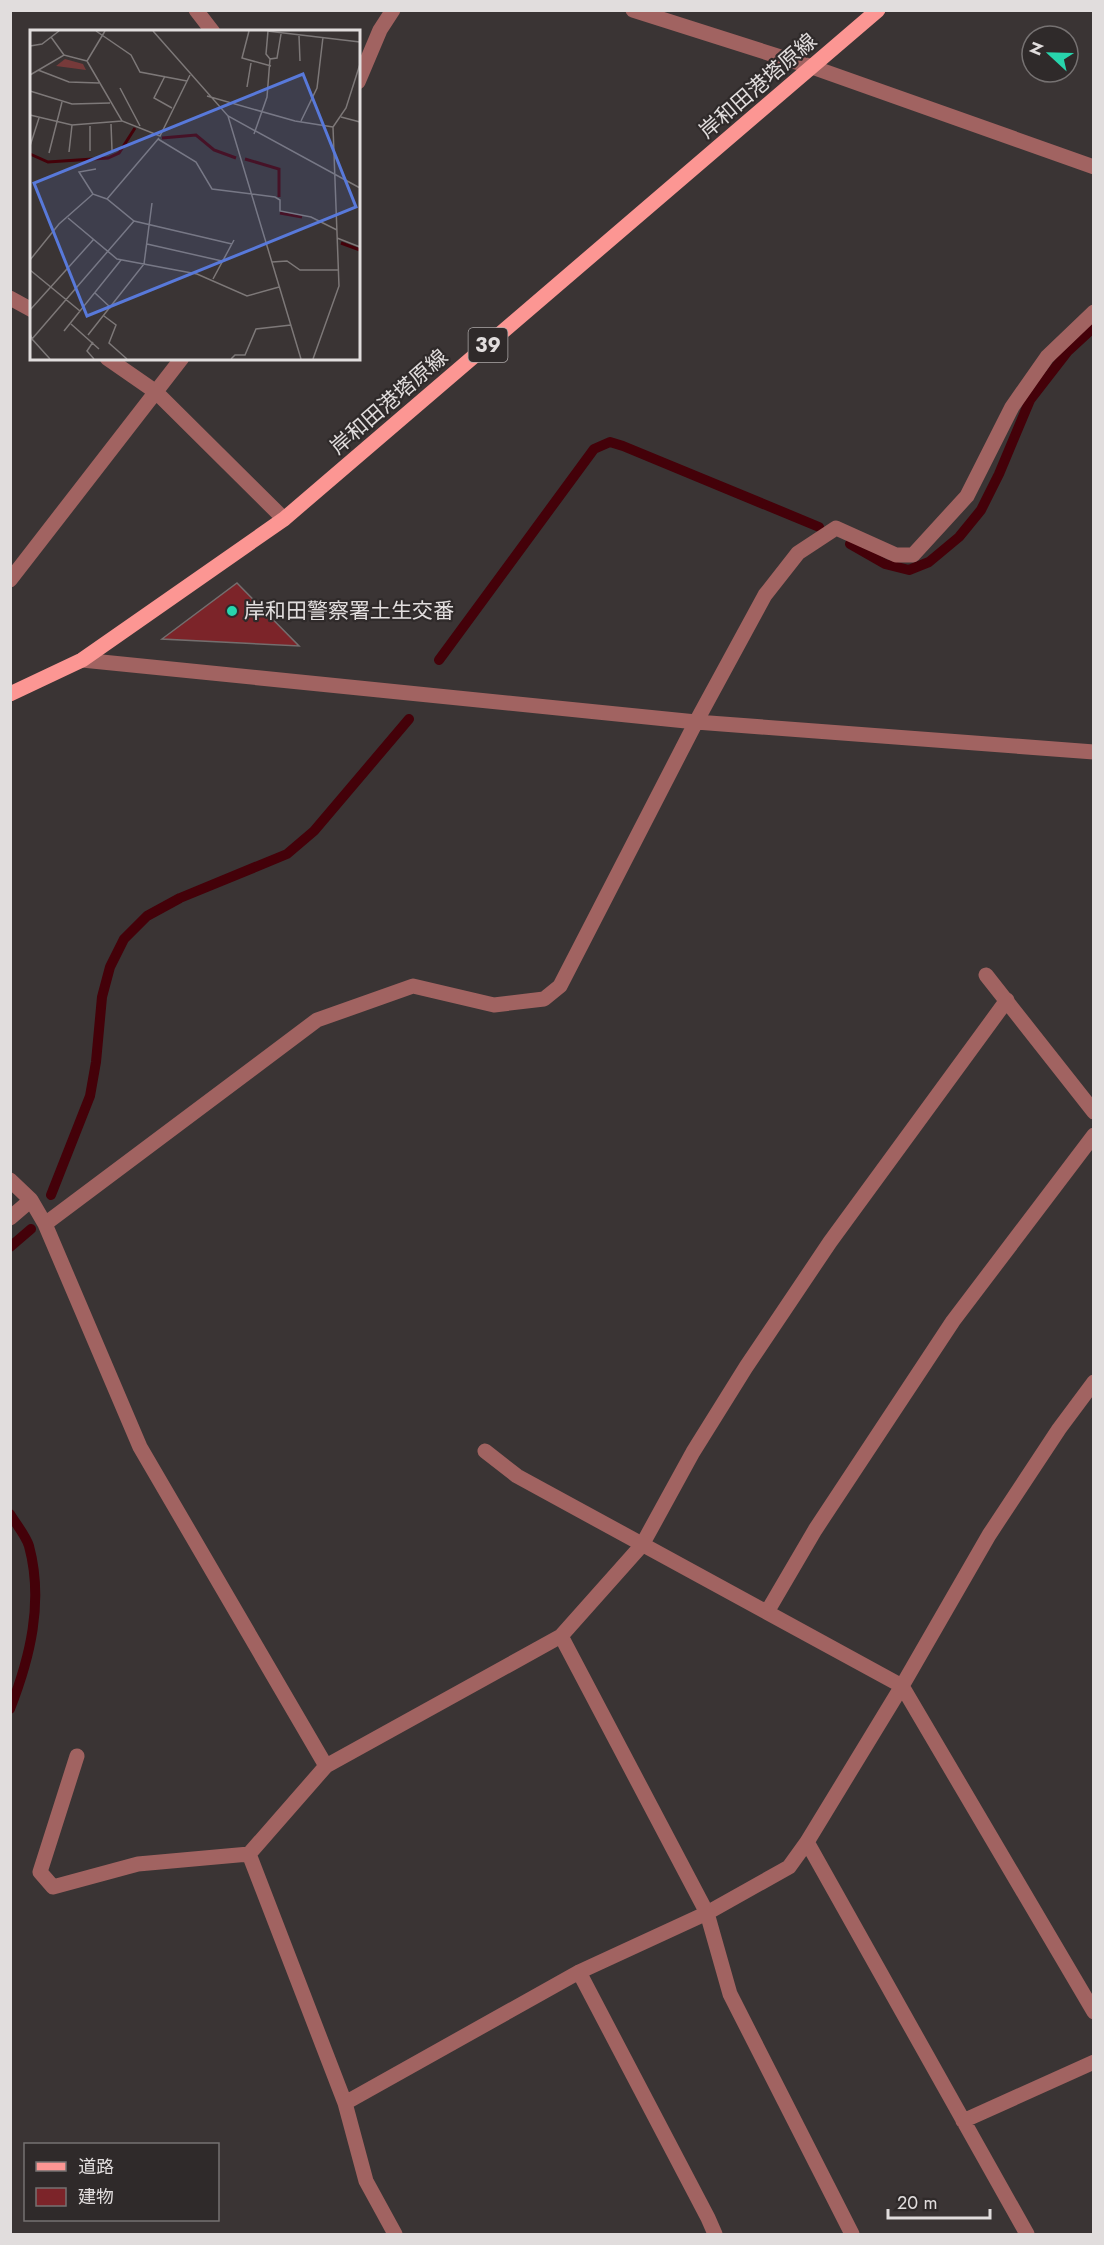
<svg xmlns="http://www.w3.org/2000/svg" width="1104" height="2245" viewBox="0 0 1104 2245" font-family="Jost,'Noto Sans JP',sans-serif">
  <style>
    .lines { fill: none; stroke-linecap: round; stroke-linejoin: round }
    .stream { stroke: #440109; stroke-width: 10 }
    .building { fill: #7c2429; stroke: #746e6e; stroke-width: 1.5 }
    .minor { stroke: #a16361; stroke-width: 15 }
    .major { stroke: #fc9693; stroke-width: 15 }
    .poi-dot { fill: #28d5ad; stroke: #2f2a2a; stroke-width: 2 }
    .labels { text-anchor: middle; stroke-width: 4.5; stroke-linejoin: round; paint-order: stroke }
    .shield { fill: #2f2a2a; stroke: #aca7a7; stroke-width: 1.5 }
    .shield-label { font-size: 20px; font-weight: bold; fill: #e1dddd }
    .street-label { font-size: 21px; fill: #e1dddd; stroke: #2f2a2a }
    .poi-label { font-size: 21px; fill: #e1dddd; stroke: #2f2a2a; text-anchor: start }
    .inset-river { fill: none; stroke: #440109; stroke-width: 3 }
    .inset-road { fill: none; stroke: #7d7878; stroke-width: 1.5 }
    .view { fill: #5879da; fill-opacity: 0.15; stroke: #5879da; stroke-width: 3 }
    .inset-edge { fill: none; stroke: #e1dddd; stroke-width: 3 }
  </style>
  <rect width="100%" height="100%" fill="#3a3434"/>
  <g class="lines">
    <path class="stream" d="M850,544l35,20 24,6 20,-8 30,-25 22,-27 18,-36 31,-74 38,-49 26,-24
      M439,660l155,-211 16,-7 13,4 196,81
      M51,1195l39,-99 6,-34 6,-65 8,-30 14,-28 23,-23 33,-18 107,-44 27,-23 95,-112
      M10,1247l21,-18
      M10,1514c6,10 16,22 19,32 15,56 1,112 -19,163"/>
  </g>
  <path class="building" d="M237,583l62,63 -137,-7z"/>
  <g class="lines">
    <path class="minor" d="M196,10l17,22
      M633,10l179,57 282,100
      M358,82l22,-52 13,-20
      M10,298l22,12
      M107,358l49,34 128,127
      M10,580l172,-222
      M82,660l614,62 398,30
      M986,975l108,137
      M10,1180l21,20 -21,18
      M31,1200l14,24 95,223 186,319
      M45,1224l272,-204 96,-34 81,19 50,-6 16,-13 136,-264 69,-127 33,-42 38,-25 60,27h17l54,-59 45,-89 35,-50 47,-45
      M485,1451l32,25 385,210 192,326
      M767,1612l48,-82 138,-209 141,-186
      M561,1636l146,277 23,81 122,240
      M77,1756l-37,116 13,15 85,-23 111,-10
      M807,1842l220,392
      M579,1972l129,246 7,16
      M345,2103l234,-131 128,-59 82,-46 18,-25 95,-156 87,-151 70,-106 35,-47
      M963,2121l131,-59
      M395,2234l-29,-53 -21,-78 -96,-249 77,-88 235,-130 81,-91 51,-93 53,-85 84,-125 177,-242"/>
    <path class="major" d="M10,694l72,-34 202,-141 594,-509"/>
  </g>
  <circle class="poi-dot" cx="232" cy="611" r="6"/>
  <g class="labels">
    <rect class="shield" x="468.5" y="328" width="39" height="34" rx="4.5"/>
    <g class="shield-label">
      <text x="488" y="352">39</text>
    </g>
    <g class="street-label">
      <text transform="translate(758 86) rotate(-41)" y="7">岸和田港塔原線</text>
      <text transform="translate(389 402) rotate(-41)" y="7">岸和田港塔原線</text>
    </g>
    <g class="poi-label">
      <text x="244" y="618">岸和田警察署土生交番</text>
    </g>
  </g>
  <g transform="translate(30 30)">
    <rect width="330" height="330" fill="#3a3434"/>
    <path d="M35,29l18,5 3,6 -30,-4z" fill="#763a3a"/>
    <path class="inset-river" d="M132,108l34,-3 18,15 22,8M0,124l18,8 60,-4 11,-5 16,-25M215,129l34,10v28M250,183l22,4M311,213l19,7"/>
    <path class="inset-road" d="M66,1l35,24 9,17 47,9M123,1l75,85 132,72M219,1l-7,27 29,8M237,1l93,11M238,1l-2,23 4,5M269,6l1,25M21,7l13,18M0,16l12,-2 17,-13M57,31l35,60 38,15 30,-61M57,31l18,-30M8,40l31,12 30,1M0,45l34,-20 23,6M135,46l-11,22 18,10M217,57l4,-24M90,58l20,38M0,61l42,13 38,-1M177,66l88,25 38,6M0,85l42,10 50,-4M198,86l73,243M311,87l19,5M271,91l16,-33 6,-51M81,94l1,26M60,96v25M224,104l13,-37 3,-38 7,-1 4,-24M128,109l38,23 16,27 63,8 5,3v11l31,6 26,13M0,116l9,-28M39,122l3,-27M19,123l13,-51M63,164l-14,-22 17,-3M77,169l52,-61M38,188l49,41 80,15 50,22 32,-9M307,208l23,9M117,214l75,17M0,230l29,-36 34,-30 14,5 27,22 98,23M242,232l15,-1 13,9h39M0,240l50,41 41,-51M183,249l21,-39M65,263l16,15M0,280l64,-71M74,286l12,9 -7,18 18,16M41,294l28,25M34,301l16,-20M0,303l2,6 102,-118M58,305l56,-71 8,-61M2,309l18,20M63,312l-6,9 7,8M201,329l4,-4h10l11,-26 35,-4M283,329l26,-73 -6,-159 13,-19 14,-44"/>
    <path class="view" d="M273,44l53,133 -269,109 -53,-133z"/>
    <rect width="330" height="330" class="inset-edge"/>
  </g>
  <rect width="1104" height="2245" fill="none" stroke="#e1dddd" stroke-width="24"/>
  <rect x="24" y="2143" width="195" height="78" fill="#2f2a2a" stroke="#767272" stroke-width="1.5"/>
  <rect x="36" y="2162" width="30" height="9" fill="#fc9693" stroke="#767272" stroke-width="1.5"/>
  <text x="78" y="2173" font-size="18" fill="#e1dddd">道路</text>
  <rect x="36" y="2188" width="30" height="18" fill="#7c2429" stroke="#767272" stroke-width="1.5"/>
  <text x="78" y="2203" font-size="18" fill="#e1dddd">建物</text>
  <g transform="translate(1050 54) rotate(292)"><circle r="28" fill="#2f2a2a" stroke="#767272" stroke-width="1.5"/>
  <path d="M0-4.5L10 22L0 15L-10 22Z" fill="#28d5ad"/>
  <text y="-9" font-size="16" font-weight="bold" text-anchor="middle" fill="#e1dddd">N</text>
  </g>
  <path d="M888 2209v9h102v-9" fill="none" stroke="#e1dddd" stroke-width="3"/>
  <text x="897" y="2209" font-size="18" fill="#e1dddd" stroke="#2f2a2a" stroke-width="4.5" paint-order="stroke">20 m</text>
</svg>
